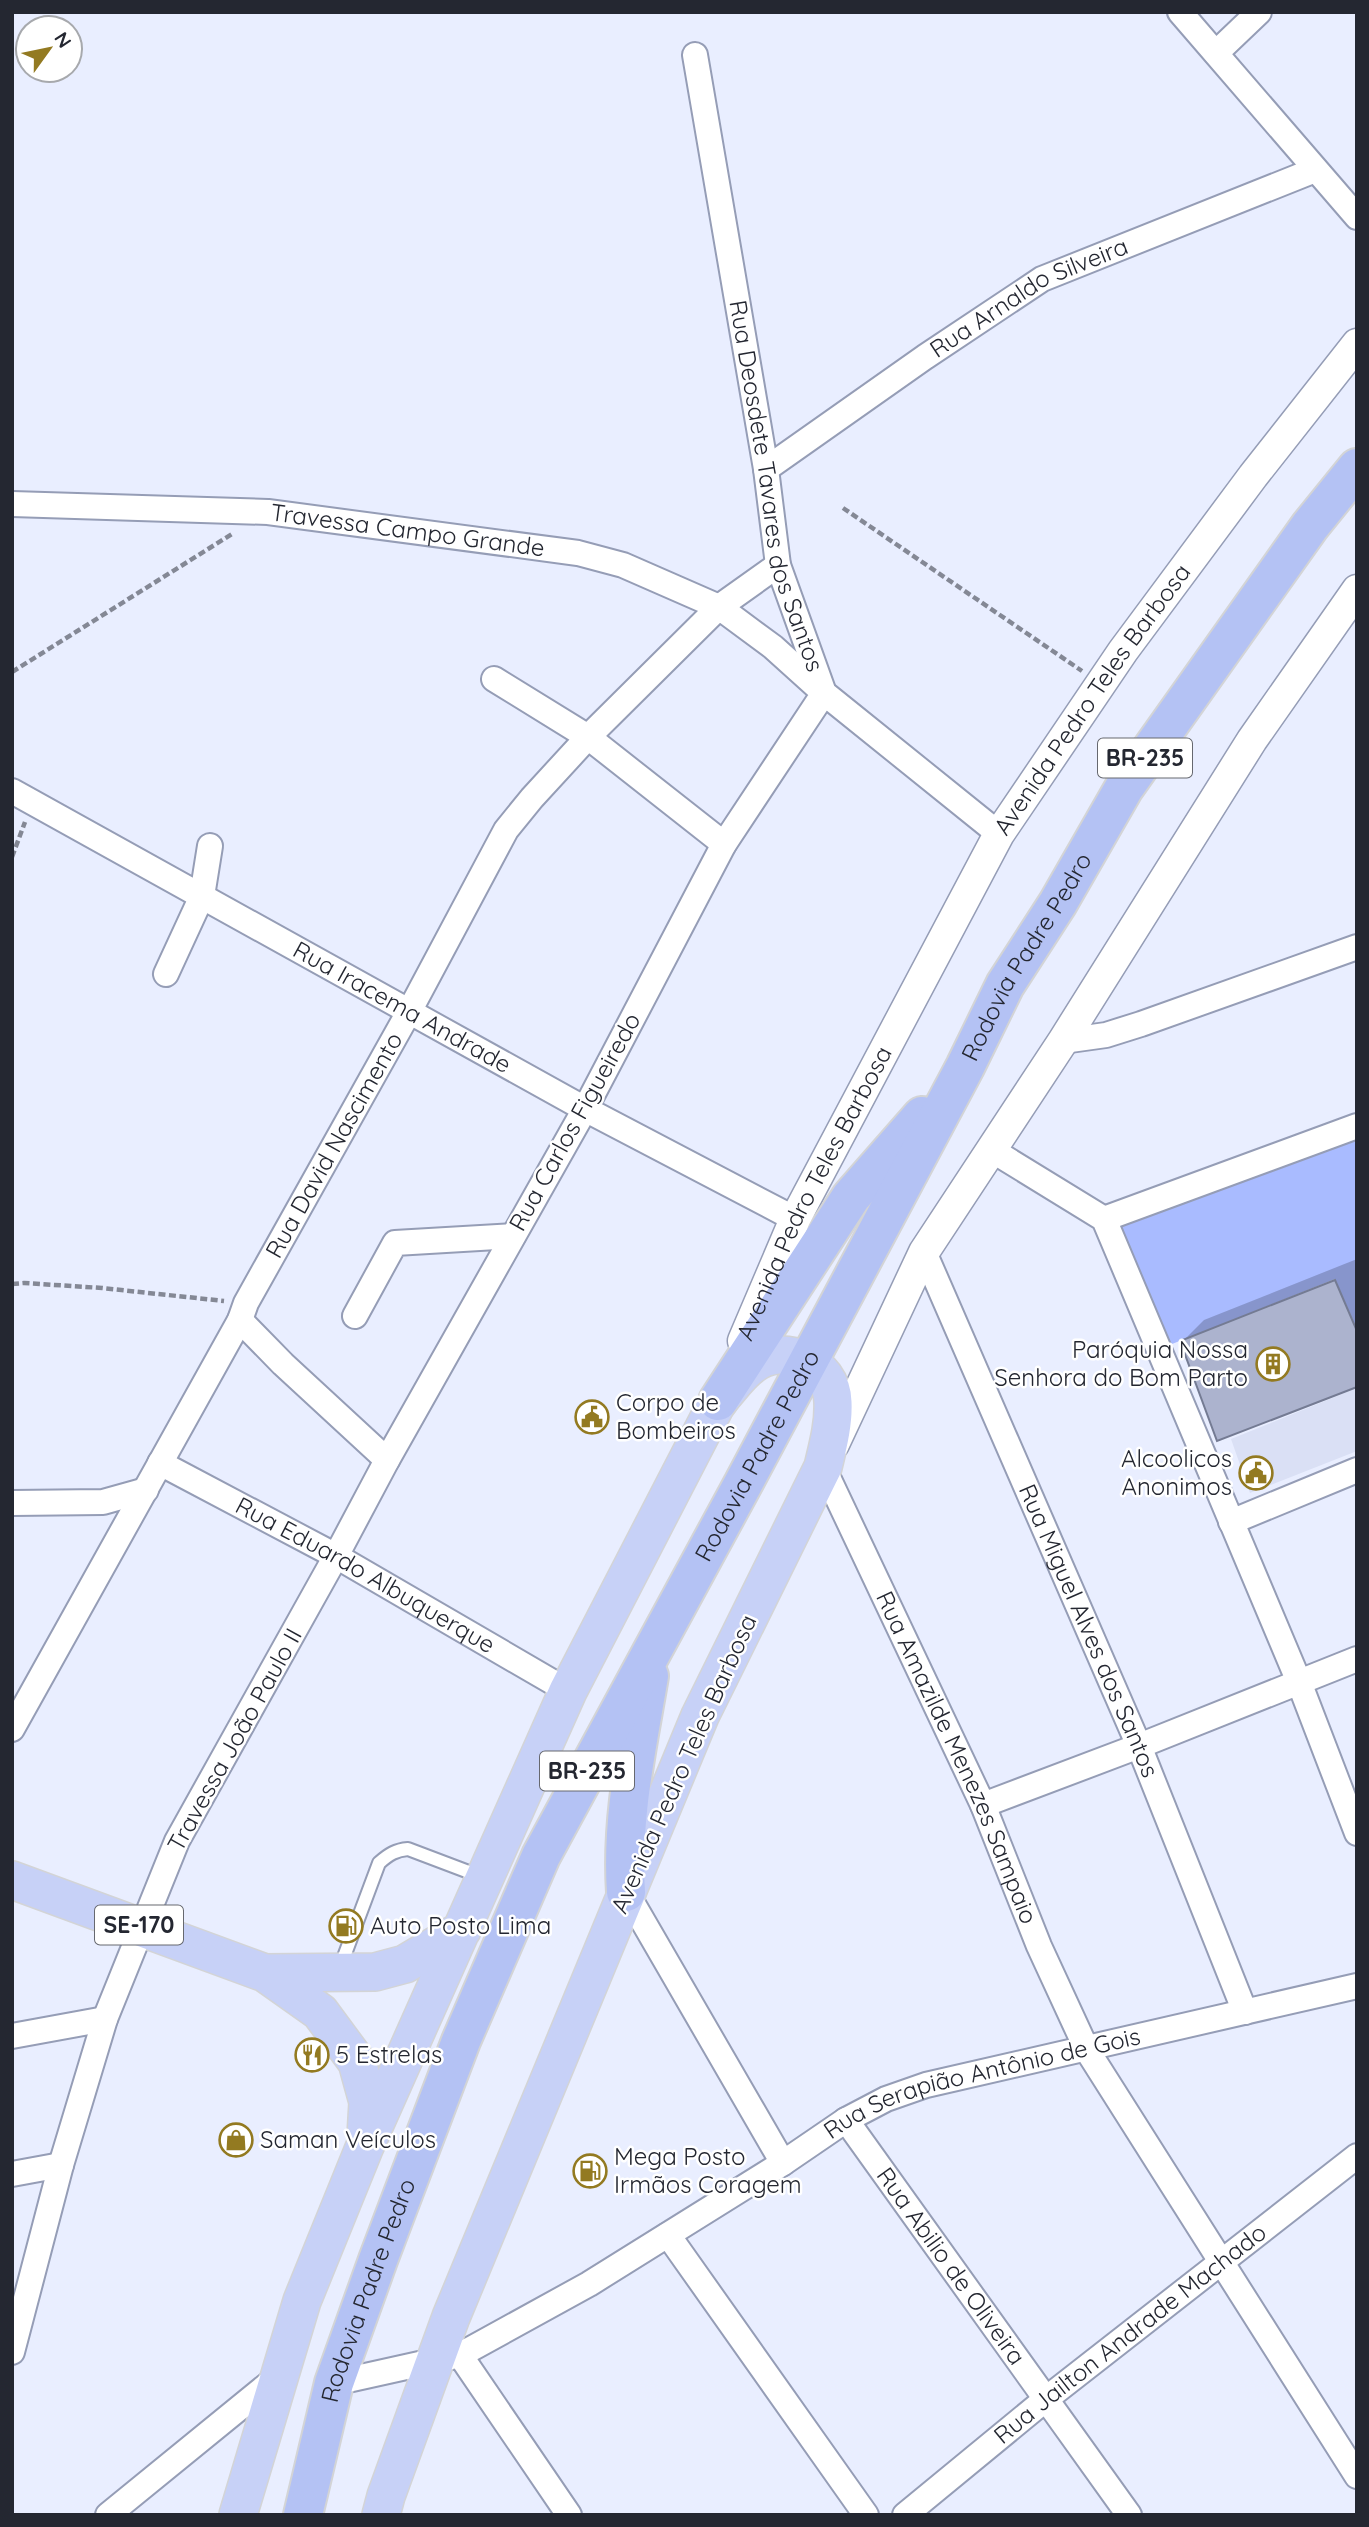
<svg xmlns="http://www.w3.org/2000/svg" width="1369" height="2527" viewBox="0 0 1369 2527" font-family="Quicksand,sans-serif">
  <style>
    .built { fill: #dae0f5 }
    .green { fill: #a9bbff }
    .shadow { fill: #0003 }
    .building { fill: #acb3ce; stroke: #747b93; stroke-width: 2 }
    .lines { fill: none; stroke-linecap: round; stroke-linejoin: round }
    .service-casing { stroke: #959db6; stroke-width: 16 }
    .minor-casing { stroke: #959db6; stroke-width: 28 }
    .tertiary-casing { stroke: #959db6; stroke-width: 33 }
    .primary-casing { stroke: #d3d4d6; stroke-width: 40 }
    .trunk-casing { stroke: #d3d4d6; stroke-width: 42 }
    .path { stroke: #848895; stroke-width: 4.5; stroke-dasharray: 7 3.5; stroke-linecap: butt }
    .service { stroke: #fff; stroke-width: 12 }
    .minor { stroke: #fff; stroke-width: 24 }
    .tertiary { stroke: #fff; stroke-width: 30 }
    .primary { stroke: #c7d1f7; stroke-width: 37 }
    .trunk { stroke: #b4c2f4; stroke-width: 38 }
    .labels { text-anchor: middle; stroke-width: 5; stroke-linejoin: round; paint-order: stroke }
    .shield { fill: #fff; stroke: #66686f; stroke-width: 2 }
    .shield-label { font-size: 23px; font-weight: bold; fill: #242731 }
    .street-label { font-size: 24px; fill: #242731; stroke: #fff }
    .poi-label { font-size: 24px; fill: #242731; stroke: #fff; text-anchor: start }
  </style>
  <rect width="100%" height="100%" fill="#e9eeff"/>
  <path class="built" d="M1357,1388v63l-107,42 -19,-54z"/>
  <path class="green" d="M1357,1128v201l-22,-50 -168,67 -53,-120z"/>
  <path class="shadow" d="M1357,1259v126l-175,-43 22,-22z"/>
  <path class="building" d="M1335,1280l22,51v56l-140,54 -37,-100z"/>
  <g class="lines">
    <defs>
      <path id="service" d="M339,1970l40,-107c10,-9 17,-13 29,-14l74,28"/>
      <g id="minor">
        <path d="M1180,12l177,205"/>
        <path d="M1216,53l43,-41"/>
        <path id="s1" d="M695,55l71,414 12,96 46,128 175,141"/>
        <path id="s2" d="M766,469l159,-112 117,-78 273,-109"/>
        <path id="s3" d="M12,504l256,8 310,41 45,12 96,42 59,-42"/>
        <path d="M494,679l94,58 136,107"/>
        <path id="s4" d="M12,791l573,318 210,110"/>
        <path d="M166,974l36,-78 8,-50"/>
        <path d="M1063,1041l43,-6 35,-11 216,-77"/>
        <path d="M990,1149l114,70 195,463 58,151"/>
        <path d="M1104,1219l253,-93"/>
        <path id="s5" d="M924,1252l215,494 106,266"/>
        <path d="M355,1316l40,-73 118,-7"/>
        <path d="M240,1320l43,44 104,96"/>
        <path id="s6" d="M160,1463l176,93 232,135"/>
        <path id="s7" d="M823,1467l160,338 56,141 48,104 270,426"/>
        <path d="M12,1503l91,-1 43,-12"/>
        <path d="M1231,1522l126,-52"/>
        <path id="s8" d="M12,1729l228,-409 6,-17 164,-293 96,-180 26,-32 56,-61 131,-130 54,40 51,46 -100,151 -139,265 -198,351 -51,96 -159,285 -72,178 -44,146 -49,187"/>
        <path d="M983,1805l156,-59 218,-87"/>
        <path d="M626,1892l157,271"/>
        <path d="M12,2036l93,-17"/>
        <path id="s9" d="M846,2120l283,395"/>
        <path d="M12,2174l49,-9"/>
        <path d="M668,2235l198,280"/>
        <path d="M460,2355l109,160"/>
        <path id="s10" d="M334,2383l126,-28 129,-71 194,-121 63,-43 40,-21 40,-14 431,-99"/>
        <path d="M108,2515l173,-141"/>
        <path id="s11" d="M905,2515l141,-116 311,-243"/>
      </g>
      <g id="tertiary">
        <path id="s12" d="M743,1341l52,-122 204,-385 124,-183 130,-175 104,-132"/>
        <path d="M834,1444l90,-192 139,-211 189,-301 105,-150"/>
      </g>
      <path id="primary" d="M12,1880l253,93 110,-1 30,-8 57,-34
        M265,1973l55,39 37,50 11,40 -2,34
        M238,2515l64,-214 63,-155 203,-455 150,-290c11,-11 21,-27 34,-36 31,-24 80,-2 81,37 1,22 -5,44 -10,65l-123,249 -249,601 -65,179 -5,19"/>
      <g id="trunk">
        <path d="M718,1401l133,-204 71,-81"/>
        <path d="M626,1892c-5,-73 11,-144 23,-216"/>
        <path id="s13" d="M303,2515l31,-132 44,-123 83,-219 80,-185 202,-372 222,-417 40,-82 53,-82 66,-115 186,-262 47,-58"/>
      </g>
    </defs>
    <use href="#service" class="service-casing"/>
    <use href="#minor" class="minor-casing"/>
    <use href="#tertiary" class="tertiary-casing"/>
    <use href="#primary" class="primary-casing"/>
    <use href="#trunk" class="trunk-casing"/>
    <path class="path" d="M843,508l239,163
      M12,672l220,-138
      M12,857l13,-35
      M12,1284l12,-1 78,5 122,13"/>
    <use href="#service" class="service"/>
    <use href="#minor" class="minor"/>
    <use href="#tertiary" class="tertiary"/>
    <use href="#primary" class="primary"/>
    <use href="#trunk" class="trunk"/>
  </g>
  <defs>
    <symbol id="building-ring" viewBox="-11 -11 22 22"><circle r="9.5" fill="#fff" stroke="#937a21" stroke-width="1.5"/><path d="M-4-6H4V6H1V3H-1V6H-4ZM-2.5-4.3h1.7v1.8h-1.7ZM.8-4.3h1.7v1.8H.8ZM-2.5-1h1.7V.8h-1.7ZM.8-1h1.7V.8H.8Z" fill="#937a21"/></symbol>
    <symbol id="civic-ring" viewBox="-11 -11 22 22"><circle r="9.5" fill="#fff" stroke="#937a21" stroke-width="1.5"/><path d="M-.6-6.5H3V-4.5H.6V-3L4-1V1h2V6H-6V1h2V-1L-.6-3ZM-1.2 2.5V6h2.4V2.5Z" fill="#937a21"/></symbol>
    <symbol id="fuel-ring" viewBox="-11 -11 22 22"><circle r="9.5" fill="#fff" stroke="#937a21" stroke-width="1.5"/><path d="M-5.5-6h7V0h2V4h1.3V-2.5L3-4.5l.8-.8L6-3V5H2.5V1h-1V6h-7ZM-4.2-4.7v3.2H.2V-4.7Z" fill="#937a21"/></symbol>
    <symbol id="restaurant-ring" viewBox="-11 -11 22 22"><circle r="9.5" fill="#fff" stroke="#937a21" stroke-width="1.5"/><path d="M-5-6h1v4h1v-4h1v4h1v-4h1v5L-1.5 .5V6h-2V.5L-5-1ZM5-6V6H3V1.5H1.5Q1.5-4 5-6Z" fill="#937a21"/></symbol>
    <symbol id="shop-ring" viewBox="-11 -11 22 22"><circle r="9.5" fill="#fff" stroke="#937a21" stroke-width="1.5"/><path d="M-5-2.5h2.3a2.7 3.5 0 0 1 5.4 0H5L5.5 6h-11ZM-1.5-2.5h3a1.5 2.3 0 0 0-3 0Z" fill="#937a21"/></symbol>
  </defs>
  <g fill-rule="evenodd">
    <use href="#building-ring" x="1254" y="1345" width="38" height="38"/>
    <use href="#civic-ring" x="573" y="1398" width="38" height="38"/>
    <use href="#civic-ring" x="1237" y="1454" width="38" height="38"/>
    <use href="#fuel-ring" x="327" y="1907" width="38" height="38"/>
    <use href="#restaurant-ring" x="293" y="2036" width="38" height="38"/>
    <use href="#shop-ring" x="217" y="2121" width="38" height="38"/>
    <use href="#fuel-ring" x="571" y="2152" width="38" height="38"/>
  </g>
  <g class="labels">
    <g class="shield">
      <rect x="1098" y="738.5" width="94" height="39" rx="5"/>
      <rect x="540" y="1751.5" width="94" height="39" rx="5"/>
      <rect x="95" y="1905.5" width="88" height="39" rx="5"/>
    </g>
    <g class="shield-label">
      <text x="1145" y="766">BR-235</text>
      <text x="587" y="1779">BR-235</text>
      <text x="139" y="1933">SE-170</text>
    </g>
    <g class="street-label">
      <text dy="8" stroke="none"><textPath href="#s2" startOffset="315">Rua Arnaldo Silveira</textPath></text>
      <text dy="8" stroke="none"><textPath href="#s1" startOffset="439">Rua Deosdete Tavares dos Santos</textPath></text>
      <text dy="8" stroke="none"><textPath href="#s3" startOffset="397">Travessa Campo Grande</textPath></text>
      <text dy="8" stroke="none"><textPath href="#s12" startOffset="732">Avenida Pedro Teles Barbosa</textPath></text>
      <text dy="8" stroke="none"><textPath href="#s13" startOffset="1724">Rodovia Padre Pedro</textPath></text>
      <text dy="8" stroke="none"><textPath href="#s4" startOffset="446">Rua Iracema Andrade</textPath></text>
      <text transform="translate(575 1122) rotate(-61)" y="8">Rua Carlos Figueiredo</text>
      <text dy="8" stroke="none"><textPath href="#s8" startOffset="667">Rua David Nascimento</textPath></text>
      <text dy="8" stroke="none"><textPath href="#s12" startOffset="164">Avenida Pedro Teles Barbosa</textPath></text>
      <text dy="8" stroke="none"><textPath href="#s13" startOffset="1157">Rodovia Padre Pedro</textPath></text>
      <text dy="8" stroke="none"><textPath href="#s6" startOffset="234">Rua Eduardo Albuquerque</textPath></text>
      <text dy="8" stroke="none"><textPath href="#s5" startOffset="413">Rua Miguel Alves dos Santos</textPath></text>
      <text transform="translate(235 1740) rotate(-61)" y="8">Travessa João Paulo II</text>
      <text dy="8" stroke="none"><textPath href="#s7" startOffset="320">Rua Amazilde Menezes Sampaio</textPath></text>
      <text transform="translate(684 1764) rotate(-66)" y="8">Avenida Pedro Teles Barbosa</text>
      <text dy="8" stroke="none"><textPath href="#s10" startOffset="723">Rua Serapião Antônio de Gois</textPath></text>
      <text dy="8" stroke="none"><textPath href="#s9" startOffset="180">Rua Abilio de Oliveira</textPath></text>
      <text dy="8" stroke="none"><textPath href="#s13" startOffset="234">Rodovia Padre Pedro</textPath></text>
      <text dy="8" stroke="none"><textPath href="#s11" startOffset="289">Rua Jailton Andrade Machado</textPath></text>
    </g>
    <g class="poi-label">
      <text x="1248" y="1358" text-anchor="end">Paróquia Nossa<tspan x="1248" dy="28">Senhora do Bom Parto</tspan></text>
      <text x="616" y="1411">Corpo de<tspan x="616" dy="28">Bombeiros</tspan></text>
      <text x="1232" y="1467" text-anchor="end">Alcoolicos<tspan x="1232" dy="28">Anonimos</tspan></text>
      <text x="370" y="1934">Auto Posto Lima</text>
      <text x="336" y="2063">5 Estrelas</text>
      <text x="260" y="2148">Saman Veículos</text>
      <text x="614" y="2165">Mega Posto<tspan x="614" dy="28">Irmãos Coragem</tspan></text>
    </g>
  </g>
  <rect width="1369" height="2527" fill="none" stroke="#242731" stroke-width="28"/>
  <g transform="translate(49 49) rotate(57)"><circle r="33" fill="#ffffff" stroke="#a7a9ad" stroke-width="2"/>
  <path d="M0-5L12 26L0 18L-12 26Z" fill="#937a21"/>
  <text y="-10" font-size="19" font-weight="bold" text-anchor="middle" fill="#242731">N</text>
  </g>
</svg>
